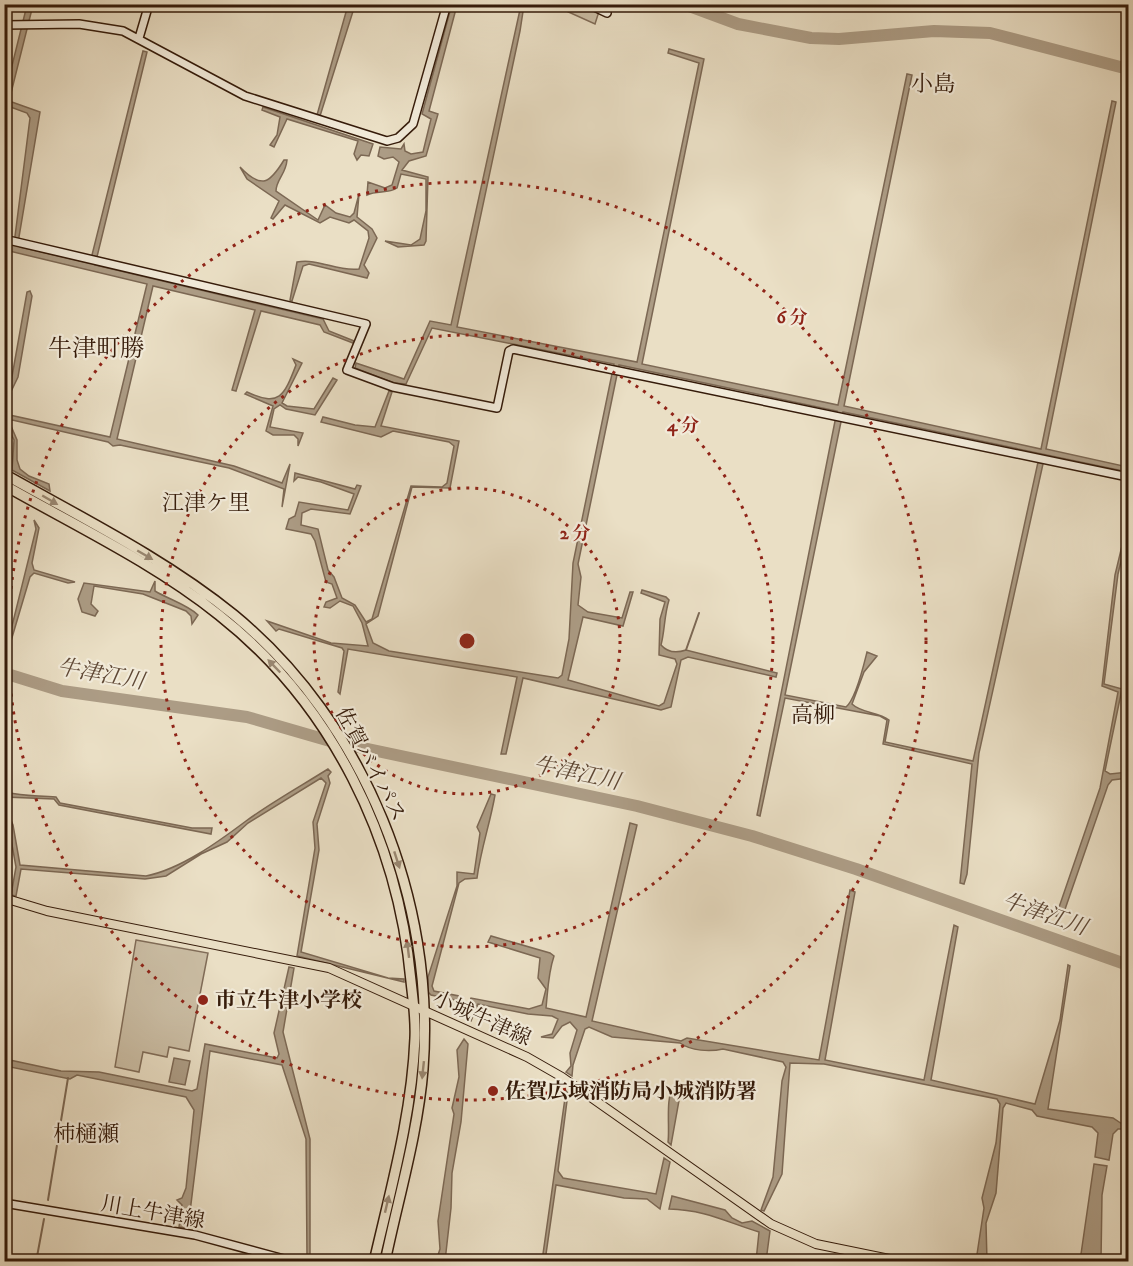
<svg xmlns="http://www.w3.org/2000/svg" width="1133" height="1266" viewBox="0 0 1133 1266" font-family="'IM FELL DW Pica','Noto Serif JP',serif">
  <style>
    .green { fill: #cbbea5; stroke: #806c58; stroke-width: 1.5 }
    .water { fill: #ac9c85; stroke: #7c6854; stroke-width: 1.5 }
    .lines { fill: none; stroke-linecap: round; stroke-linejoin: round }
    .stream { stroke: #7c6854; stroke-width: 2 }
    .river { stroke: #ac9c85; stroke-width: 12 }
    .secondary-casing { stroke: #351b0a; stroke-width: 10 }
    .primary-casing { stroke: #351b0a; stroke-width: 10 }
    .highway-casing { stroke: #351b0a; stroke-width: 12 }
    .secondary { stroke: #f1ead9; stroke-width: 7 }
    .primary { stroke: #eadfc5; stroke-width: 8 }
    .highway { stroke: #eadfc5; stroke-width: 9 }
    .oneway { fill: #998771 }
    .ring { fill: none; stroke: #8f2418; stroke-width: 3; stroke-dasharray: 3 6 }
    .poi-dot { fill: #8f2418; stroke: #f1ead9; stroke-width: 2 }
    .labels { text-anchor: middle; stroke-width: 4.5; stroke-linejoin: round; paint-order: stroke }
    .street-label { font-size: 21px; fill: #351b0a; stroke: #f1ead9 }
    .poi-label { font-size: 21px; font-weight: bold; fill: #351b0a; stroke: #f1ead9; text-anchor: start }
    .neighbourhood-label { font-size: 22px; fill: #351b0a; stroke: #f1ead9 }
    .water-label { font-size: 22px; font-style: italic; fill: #5f4835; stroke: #f1ead9 }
    .quarter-label { font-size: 24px; fill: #351b0a; stroke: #f1ead9 }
    .centre { fill: #8f2418; stroke: #f1ead9; stroke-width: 3 }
    .ring-label { font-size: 18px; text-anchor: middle; font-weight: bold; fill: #8f2418; stroke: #f1ead9; stroke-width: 4.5; stroke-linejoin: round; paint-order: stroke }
  </style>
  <rect width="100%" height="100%" fill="#eadfc5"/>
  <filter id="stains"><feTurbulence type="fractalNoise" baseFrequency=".00333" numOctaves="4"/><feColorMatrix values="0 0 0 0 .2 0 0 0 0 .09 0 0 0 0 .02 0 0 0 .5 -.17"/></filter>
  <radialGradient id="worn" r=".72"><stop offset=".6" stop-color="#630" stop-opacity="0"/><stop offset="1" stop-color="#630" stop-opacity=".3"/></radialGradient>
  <path class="green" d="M553,5h48l-6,19z
    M136,940l72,13 -19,98 -20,-4 -2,10 -24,-5 -4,20 -24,-5z"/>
  <path class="water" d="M452,4l5,1 -28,106 9,3 -12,42 -17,5 -7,9 26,7 -2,64 -2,4 -26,2 -13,-6 26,4 9,-6 6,-28v-32l-25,-5 -4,14c-9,6 -20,2 -30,7l1,-13 17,6 7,-3 7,-23 -6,-5 -9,2 -6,-3 2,-9 21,2 3,-5 1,7 6,3 12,-2 8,-33 -9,-5z
    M27,5h6l-24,96 31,11 -22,131 2,4 70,16 53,-212 4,1 -52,213 228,54 6,12 25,10 -1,2 -29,-11 -4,-7 -59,-14 -25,80 -4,-1 23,-80 -102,-24 -36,153 117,27 48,17 8,-19 -8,43 2,-18 -55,-21 -109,-23 -7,1 -5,-4 -100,-23 9,21v20l3,9 9,7 20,8 1,7 -38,-21 2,-30 -9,-18v-8l105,23 37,-153 -142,-34v-5l9,-1 16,-126 -3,-5 -22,-8v-11z
    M348,5h7l-35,111 -3,-1z
    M521,5h3l-4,26 -63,296 180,35 62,-299 -31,-10 1,-4 35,10 -62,305 196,41 69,-331 5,1 -68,331 197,43 71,-348 4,1 -70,347 82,18v5l-285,-60 -58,283 61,12c10,-8 18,-43 21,-55l10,4 -13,16 -12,32c9,9 26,8 37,16l-4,22 88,19 65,-299 5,2 -64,289 -12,121 -3,10 -4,-1 12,-119 -89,-20 4,-24 -7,-4 -95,-18 -25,118 -3,-1 80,-404 -218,-46 -41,199 3,13 -3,28 10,7 34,6 8,-26h3l-10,34 -40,-9 -15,63 91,26 5,-3 13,-39 -2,-5 -16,-4 1,-36 5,-17 -24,-9 1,-3 24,7 3,3c-5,16 -4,30 -8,45 7,8 16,8 25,5l91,23 -1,4 -88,-20 -7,3 -10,47 -10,3 -138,-32 -17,76h-5l16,-77 -169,-28 -8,45 -2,-2 6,-41 -2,-3 -63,-19 -3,2 -9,-10 64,22 37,3 -6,-23 -9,-17 -13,-5 -10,7 -6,-1 2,-5 11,-4 -5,-14 -6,-2 -11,-41 -4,-7 -25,-5 3,-10 6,-3 4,-14 49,8 6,-16 -33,-12 -23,-5 -4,4 1,-8 60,16 2,-4 4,1 -11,28 -39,-5 -9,4 -1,12 17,4 10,41 6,7 8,21 13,7 11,17 6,-3 39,-133 31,1 5,-4 7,-37 -5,-4 -56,-11 -12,6 -60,-15 2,-5 32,8 20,2 14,-36 3,1 -11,34 78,15 -9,47 -38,-1 -34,129 -12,8 7,19 16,8 169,27 4,-3 7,-36 4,-76 41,-199 -182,-36 -26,56 -12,-1 -39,-15 1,-5 48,16 26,-58 21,4z
    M263,107l110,37 -4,12 -8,-1 -4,5 -3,-6 4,-13 -71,-22 -13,28 -4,-2 7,-10 3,-18 -18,-7z
    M284,160h3c-1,14 -11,20 -11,31l42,29 7,-15 11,8 14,4 4,-4 5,-19 -2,23 15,12 5,9 -13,27 5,8 -2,5 -58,-14 -6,2 -11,35 -2,-1 7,-38c22,-4 40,10 62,7l10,-31 -1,-7 -14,-11 -5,3 -19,-6 -10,6 -35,-18 -12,14 -2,-1 8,-17 -32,-22 -7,-12c22,23 30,16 44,-7z
    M30,291l2,5 -14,81 -13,27v-21l6,-1 16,-90z
    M293,359l9,4 -20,40 5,3 27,3 19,-31 4,2 -22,35 -29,-6 -6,-4 -6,4 -4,18 33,6 -5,13v-7l-4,-4h-21l-7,-4 7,-25 -28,-12 2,-2c33,15 37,4 49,-27z
    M34,520l5,8 -7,35 2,7 41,12 -7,1 -34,-10 -4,4 -22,74v-9l28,-113z
    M1128,521v11l-10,42 -14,110 18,5 -17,82 5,3 18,-2v6l-16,2 -4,5 -46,133 -6,-2 44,-128 18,-96 -16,-6 13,-111z
    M155,581v10c13,8 33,14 43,24l-6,9 -1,-8 -5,-5 -43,-17 -49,-8 -3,18 7,7 -3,5 -13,-4 -4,-13 6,-16 66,9z
    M328,769l3,3 -3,4 2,7 -13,41 2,26 -18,102 87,26 16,1v3l-107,-26 18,-108 -2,-26 13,-39 -5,-5 -73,45 -21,19 -26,12 -35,22 -21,3 -124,-10 -5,27 -5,-1 5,-28 -11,-61 8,19 7,40 126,11c35,-7 72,-34 100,-55 26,-19 55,-35 82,-52z
    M7,792c17,5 32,3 49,5l4,6 132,25h20l-1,6 -152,-29 -5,-6 -49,-2z
    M491,794l4,1c-5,29 -14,53 -18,83l-12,1 -6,4 -27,103 2,5 25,5 1,5 -29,-6 -3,-3v-15l29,-91v-14l17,2 6,-41 -3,-6z
    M630,823l7,2 -45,196 89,20 6,-3 132,22 31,-170 5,2 -30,168 99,20 30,-155 4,2 -27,153 104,24 25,-84 8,-55 2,1 -22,143 65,9 12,8 -1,3h-6l-5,5 -4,26 -14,-3 3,-24 -6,-6 -55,-11 -5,-6 -26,-7 -3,5 -7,85 -10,30 1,38h-11l8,-53 -2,-10 14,-55 4,-39 -3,-5 -173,-35 -34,-1 -8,111 -18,37 -3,-1 12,-33 9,-96 4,-14 -3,-5 -60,-13c-13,3 -32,2 -43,-6l-68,-6 -23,-10 -4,2 -12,36 -1,11 -6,-4 5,-6 -1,-13 7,-23 -7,-8 -8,4 -9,12 -12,-1 11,-3 6,-15 -6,-3 -24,-2 -50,-10 -7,17 -2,-1 -3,-7 5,-15 58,11 13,-4 4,-16 -8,-11 2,-20 -52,-16 3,-6 59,17 4,3c-6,18 -6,33 -8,52l40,9z
    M289,967l5,1 -11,64 27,107v119l-3,-1 -1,-118 -24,-74 -72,-14 -22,177 -9,-1 3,-22 -5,-5 5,-2 4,-10 8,-78 -8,-13 -109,-22 -7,4 -65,-13v-7l56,12 38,1 93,19 5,-2 8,-45 72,14 2,-4 -5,-21z
    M464,1039l4,5 -7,78 -9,51 -1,35 -6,53h-9l4,-12 -2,-28 16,-107 -2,-6 7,-31 -2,-27z
    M174,1058l16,3 -5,24 -16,-3z
    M674,1087l6,8 -9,50 -3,-3c2,-15 -3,-46 6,-55z
    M566,1091l2,2 -10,78 5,7 93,16 8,-36 6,4 -10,47 -13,-10 -23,-1 -68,-13 -11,76h-3z
    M1094,1164l13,2 -5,29 -1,66h-21z
    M672,1196l53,14 7,8 10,5 10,-2 18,10 -4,30h-10l3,-29c-33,-10 -53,-22 -90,-23z"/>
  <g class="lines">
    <path class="stream" d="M686,650l13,-37
      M48,1200l20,-122
      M36,1262l8,-43"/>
    <path class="river" d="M684,4l54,20 73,14 28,1 95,-8 56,2 138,36
      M4,673l58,18 185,26 83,24 307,65 115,30 104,33 272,96"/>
    <defs>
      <path id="secondary" d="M588,4l19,9
        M4,25l75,-1 44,7 122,65 142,45 11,-3 15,-14 34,-120
        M139,38l10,-34
        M4,239l362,85 -19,46 46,17 104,21 12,-57 4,-2 615,128
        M4,1203l191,32 100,27"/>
      <path id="primary" d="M4,898l43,13 282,57 198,89 35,20 209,147 45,20 88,18"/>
      <path id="highway" d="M4,474c78,44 161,85 230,141 131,108 202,286 189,454 -5,64 -25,130 -38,193
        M4,485c72,41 150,78 215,130 113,89 179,224 192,366 2,19 5,38 4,57 -3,76 -24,150 -41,224"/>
    </defs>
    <use href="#secondary" class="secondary-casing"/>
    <use href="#primary" class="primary-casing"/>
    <use href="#highway" class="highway-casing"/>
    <use href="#secondary" class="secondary"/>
    <use href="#primary" class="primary"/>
    <use href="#highway" class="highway"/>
  </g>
  <defs><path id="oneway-solid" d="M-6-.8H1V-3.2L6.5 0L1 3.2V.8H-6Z" transform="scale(1.5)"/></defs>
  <g class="oneway">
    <use href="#oneway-solid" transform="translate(50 500) rotate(30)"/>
    <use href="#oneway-solid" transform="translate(145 555) rotate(30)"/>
    <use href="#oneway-solid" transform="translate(274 666) rotate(-134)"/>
    <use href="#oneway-solid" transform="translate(397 860) rotate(72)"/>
    <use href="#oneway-solid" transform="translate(408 949) rotate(-97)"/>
    <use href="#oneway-solid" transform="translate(423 1070) rotate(96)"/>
    <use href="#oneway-solid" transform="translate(387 1204) rotate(-77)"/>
  </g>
  <g class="ring">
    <circle cx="467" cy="641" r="153"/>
    <circle cx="467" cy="641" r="306"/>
    <circle cx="467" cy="641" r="459"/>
  </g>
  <g class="poi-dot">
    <circle cx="203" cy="1000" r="6"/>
    <circle cx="493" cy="1091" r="6"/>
  </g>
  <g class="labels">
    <g class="street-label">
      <text transform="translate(371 764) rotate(62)" y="7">佐賀バイパス</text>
      <text transform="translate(482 1018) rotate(24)" y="7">小城牛津線</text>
      <text transform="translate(153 1212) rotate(10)" y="7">川上牛津線</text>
    </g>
    <g class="poi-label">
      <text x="215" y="1007">市立牛津小学校</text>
      <text x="505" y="1098">佐賀広域消防局小城消防署</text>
    </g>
    <g class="neighbourhood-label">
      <text x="933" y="91">小島</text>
      <text x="206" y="510">江津ケ里</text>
      <text x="813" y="722">高柳</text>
      <text x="86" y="1141">柿樋瀬</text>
    </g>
    <g class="water-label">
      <text transform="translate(101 673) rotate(10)" y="8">牛津江川</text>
      <text transform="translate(577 772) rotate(12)" y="8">牛津江川</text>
      <text transform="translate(1045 913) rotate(19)" y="8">牛津江川</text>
    </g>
    <g class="quarter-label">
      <text x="96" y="356">牛津町勝</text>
    </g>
  </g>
  <circle cx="467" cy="641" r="9" class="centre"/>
  <g class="ring-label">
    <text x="792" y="323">6 分</text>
    <text x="683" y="431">4 分</text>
    <text x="575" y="539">2 分</text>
  </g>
  <rect width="1133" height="1266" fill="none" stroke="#eadfc5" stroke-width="24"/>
  <rect x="6" y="6" width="1121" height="1254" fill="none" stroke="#351b0a" stroke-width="3"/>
  <rect x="12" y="12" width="1109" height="1242" fill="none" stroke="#351b0a" stroke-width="1.5"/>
  <rect width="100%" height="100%" filter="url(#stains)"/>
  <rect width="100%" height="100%" fill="url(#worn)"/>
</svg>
